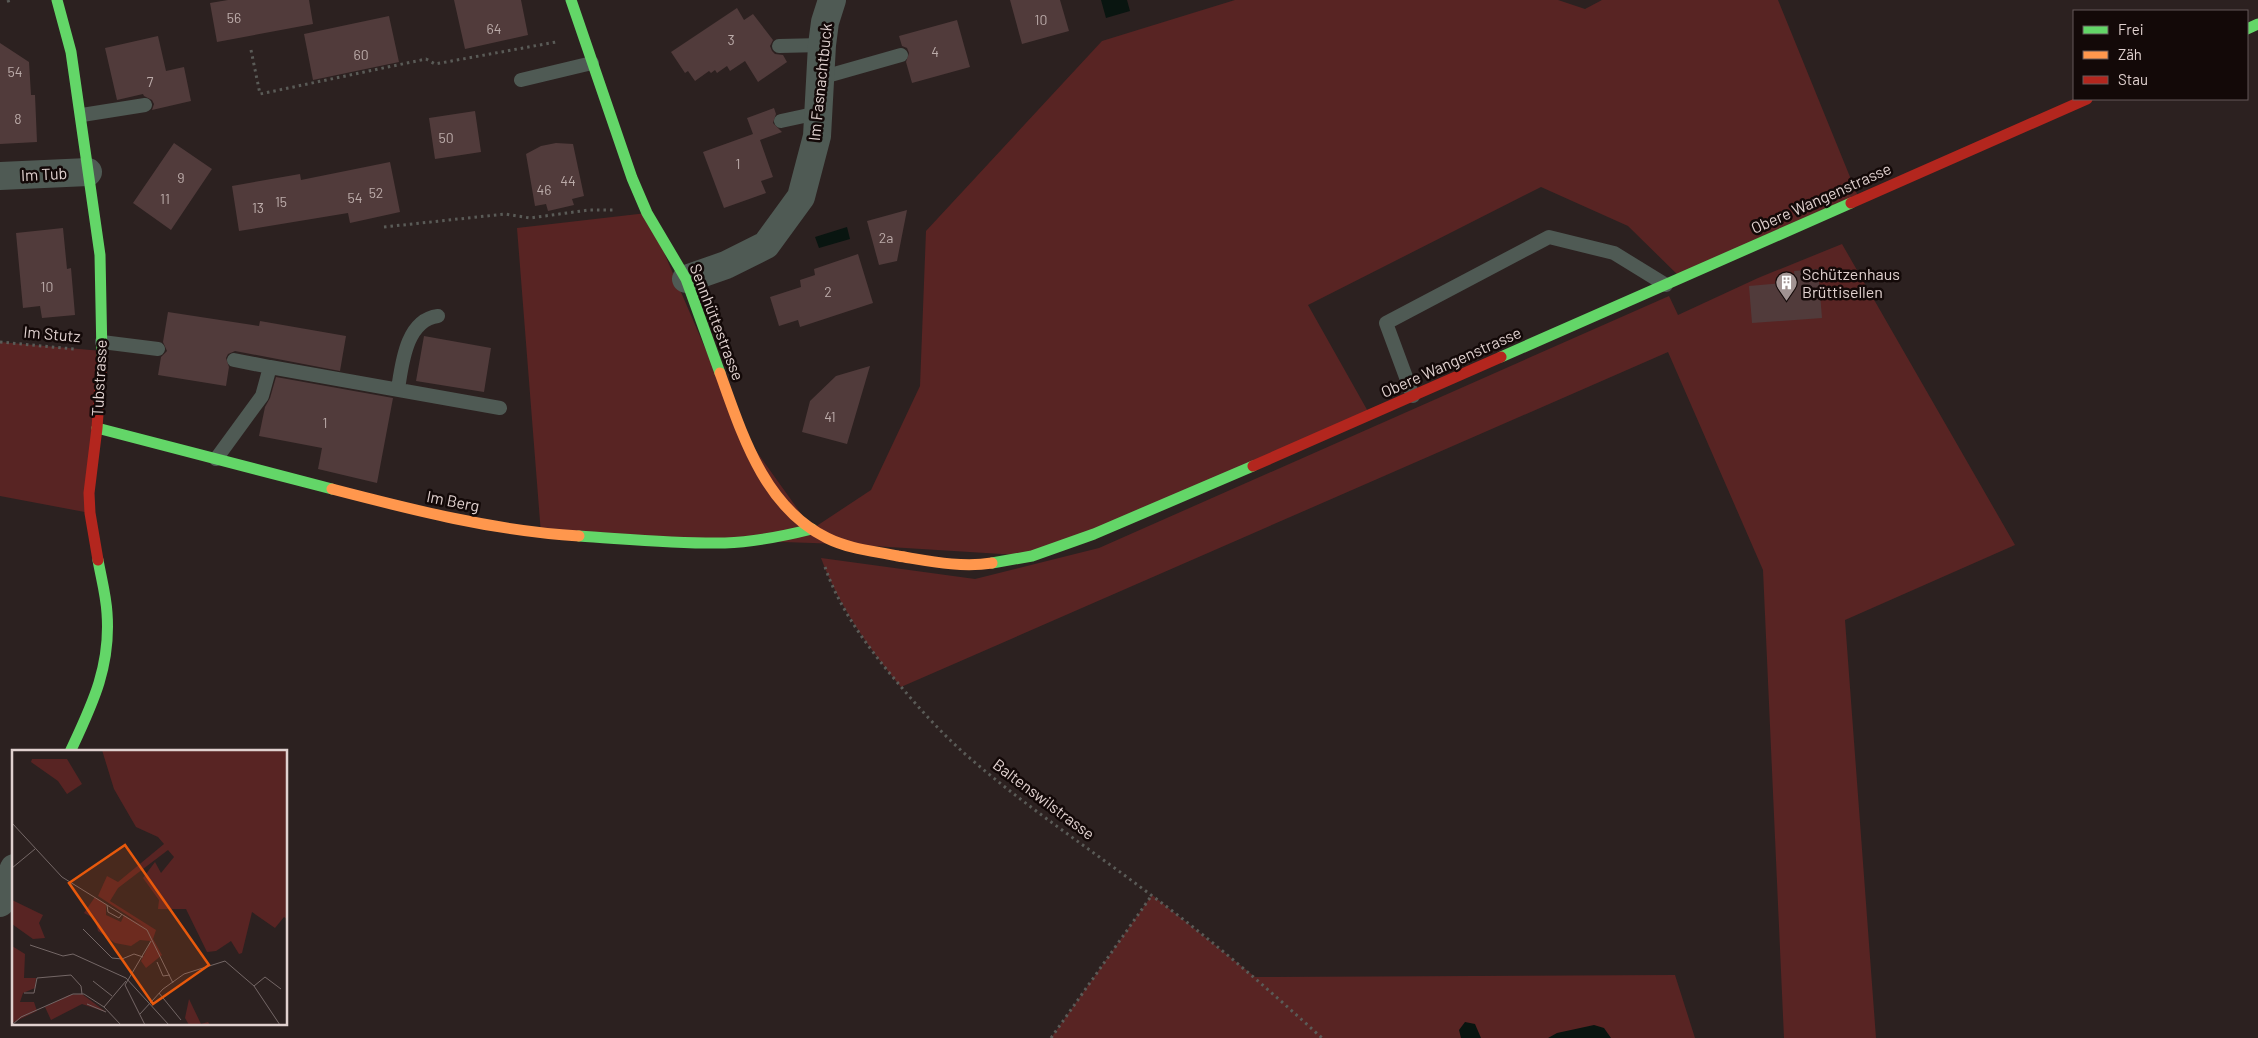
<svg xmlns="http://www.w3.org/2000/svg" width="2258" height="1038" viewBox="0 0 2258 1038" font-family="Barlow,sans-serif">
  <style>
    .green { fill: #582423 }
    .water { fill: #091510 }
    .building { fill: #513b3b }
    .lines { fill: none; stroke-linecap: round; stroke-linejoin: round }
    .path { stroke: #5a5b57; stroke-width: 3; stroke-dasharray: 2.5 4; stroke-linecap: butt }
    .lane { stroke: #4f5a54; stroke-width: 14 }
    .street { stroke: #4f5a54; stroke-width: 28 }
    .fast { stroke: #63d668; stroke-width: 11 }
    .slow { stroke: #ff974d; stroke-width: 11 }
    .jam { stroke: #b3261e; stroke-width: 11 }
    .labels { text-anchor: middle; stroke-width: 5; stroke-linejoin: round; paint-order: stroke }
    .number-label { font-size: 14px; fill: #bcacaa }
    .street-label { font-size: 16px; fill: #e0d1cf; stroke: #130908 }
    .poi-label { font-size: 16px; fill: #e0d1cf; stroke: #130908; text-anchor: start }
    .inset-road { fill: none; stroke: #746766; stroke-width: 1 }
    .view { fill: #e8590c; fill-opacity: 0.15; stroke: #e8590c; stroke-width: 2.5 }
    .inset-edge { fill: none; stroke: #e0d1cf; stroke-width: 2.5 }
  </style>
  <rect width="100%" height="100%" fill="#2c2120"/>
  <path class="green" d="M1235,0h323l27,9 17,-9h176l81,199 -178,79 -53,-52 -87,-39 -233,118 62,110 -338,141 -191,-12 -300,-10 -24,-306 130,-15 92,214 73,102 59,-39 49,-104 6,-155 176,-190z
    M1842,244l173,301 -170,75 31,418h-92l-21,-468 -95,-218 -767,335c-33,-40 -62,-81 -80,-129l154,21 124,-31 570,-252 9,19 80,-37z
    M0,342l102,9 -12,162 -90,-17z
    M1152,895l103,82 420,-2 20,63h-644z"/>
  <path class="water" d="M1101,0h26l3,11 -24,7z
    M847,227l3,12 -31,9 -4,-11z
    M1465,1022l10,2 6,14h-20l-2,-8z
    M1594,1025l10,3 7,10h-63l9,-5z"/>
  <path class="building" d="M228,0h81l4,24 -96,18 -7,-39z
    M454,0h67l7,35 -63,14z
    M1010,0h50l9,31 -47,13z
    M737,8l7,12 9,-6 20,26 -3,6 2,5 3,3 8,1 4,7 -29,20 -13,-21 -15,10 -3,-5 -10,7 -2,-3 -4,3 -2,-2 -14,10 -7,-10 -3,2 -14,-21z
    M389,16l10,46 -86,18 -9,-46z
    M957,20l13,47 -58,16 -6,-21 3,-9 -2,-5 -5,-2 -3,-10z
    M158,36l8,35 18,-4 7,34 -39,9 2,-6 -2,-4 -8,-4 -1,-2 -26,6 -12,-52z
    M0,43l29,19 2,33h4l2,47 -37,2z
    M774,108l2,6 -3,9 9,9 -22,8 13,37 -12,4 5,12 -42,15 -21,-56 50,-18 -6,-16z
    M475,111l6,41 -46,7 -6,-41z
    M174,143l38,26 -41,61 -38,-27z
    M556,143l17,1 11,52 -12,3 2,6 -26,6 -2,-7 -11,2 -9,-52 15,-8z
    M390,162l10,50 -50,11 -2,-10 -109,18 -7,-45 68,-12 1,6z
    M907,210l-10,51 -18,4 -12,-44z
    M63,228l4,41 4,-1 4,47 -33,3 -2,-12 -17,2 -7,-75z
    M858,254l15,49 -73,24 -2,-7 -19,6 -9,-29 31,-10 -1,-7 15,-5 -1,-6z
    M1818,269l4,49 -70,5 -3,-37 46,-4 -1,-11z
    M168,312l91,14 1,-5 86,15 -6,35 -105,-20 -7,3 -2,4 3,9 -3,19 -68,-11 3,-18 6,-6 -4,-9z
    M424,336l67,12 -7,44 -68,-11z
    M870,366l-23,78 -45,-12 8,-31 26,-25z
    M276,377l117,21 -16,85 -59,-14 4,-21 -63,-12 6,-29 5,-9z"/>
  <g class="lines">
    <path class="path" d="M8,0l1,3
      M251,50l9,44 166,-35 9,5 121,-22
      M384,227l121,-13 25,4 59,-8h26
      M0,342l74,7
      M825,567c13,38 37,72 62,103 24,29 49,58 77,83 59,52 125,95 187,142 60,44 116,93 171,143
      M1051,1038l101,-143"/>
    <path class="lane" d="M779,46l43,-1
      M820,78l81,-23
      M521,80l71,-17
      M82,115l63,-10
      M781,121l37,-8
      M102,342l56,7
      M234,360l36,7
      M398,389c4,-25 8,-69 40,-73
      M1413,396l-27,-73 163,-86 65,16 52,32
      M216,459l46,-63 8,-29 230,41"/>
    <path class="street" d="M0,176l88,-4
      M686,279l40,-14 40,-20 35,-48 16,-61 5,-91 3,-23 7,-22
      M0,903l14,-35"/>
    <path class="fast" d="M57,0l14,52 29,203 2,102
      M571,0l61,178 15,35 39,66 34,94
      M2247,29l11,-5
      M1501,357l350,-154
      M97,428l235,61
      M579,536c48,3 97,8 146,7 29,-1 59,-7 87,-14
      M992,563l40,-7 62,-22 159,-68
      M70,752c22,-47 41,-85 37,-139 -1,-18 -6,-36 -9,-53"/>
    <path class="slow" d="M720,373c22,61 44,134 107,165 22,11 47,13 71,18 31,5 63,12 94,7
      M332,489c81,21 163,42 247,47"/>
    <path class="jam" d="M1851,203l236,-104
      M1253,466l248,-109
      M98,560l-8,-47 -1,-20 8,-65 5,-71"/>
  </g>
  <defs>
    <symbol id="building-pin" viewBox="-11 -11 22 30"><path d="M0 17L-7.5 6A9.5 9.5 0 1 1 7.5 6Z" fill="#a19392" stroke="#130908"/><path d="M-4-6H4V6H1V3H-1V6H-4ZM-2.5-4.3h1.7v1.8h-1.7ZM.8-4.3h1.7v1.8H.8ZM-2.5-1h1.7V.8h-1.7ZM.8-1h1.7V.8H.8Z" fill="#fff"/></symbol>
  </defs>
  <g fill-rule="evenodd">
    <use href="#building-pin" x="1774" y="270" width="25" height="34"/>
  </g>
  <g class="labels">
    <g class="number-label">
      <text x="234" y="23">56</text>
      <text x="1041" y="25">10</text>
      <text x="494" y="34">64</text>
      <text x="731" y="45">3</text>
      <text x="935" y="57">4</text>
      <text x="361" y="60">60</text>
      <text x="15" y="77">54</text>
      <text x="150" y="87">7</text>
      <text x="18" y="124">8</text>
      <text x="446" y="143">50</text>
      <text x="738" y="169">1</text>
      <text x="181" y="183">9</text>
      <text x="568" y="186">44</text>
      <text x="544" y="195">46</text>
      <text x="376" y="198">52</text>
      <text x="355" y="203">54</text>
      <text x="165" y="204">11</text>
      <text x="281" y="207">15</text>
      <text x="258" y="213">13</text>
      <text x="886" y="243">2a</text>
      <text x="47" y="292">10</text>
      <text x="828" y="297">2</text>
      <text x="830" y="422">41</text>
      <text x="325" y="428">1</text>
    </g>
    <g class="street-label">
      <text transform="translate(820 82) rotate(-84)" y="6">Im Fasnachtbuck</text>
      <text transform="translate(44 174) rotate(-3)" y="6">Im Tub</text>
      <text transform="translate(1821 198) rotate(-24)" y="6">Obere Wangenstrasse</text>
      <text transform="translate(717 322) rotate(69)" y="6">Sennhüttestrasse</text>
      <text transform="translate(52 334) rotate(5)" y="6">Im Stutz</text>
      <text transform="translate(1451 362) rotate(-24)" y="6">Obere Wangenstrasse</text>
      <text transform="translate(99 378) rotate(-87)" y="6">Tubstrasse</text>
      <text transform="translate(453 501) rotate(11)" y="6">Im Berg</text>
      <text transform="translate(1044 799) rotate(37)" y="6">Baltenswilstrasse</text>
    </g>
    <g class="poi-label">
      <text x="1802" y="280">Schützenhaus<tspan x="1802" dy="18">Brüttisellen</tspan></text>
    </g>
  </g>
  <g transform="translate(12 750)">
    <rect width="275" height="275" fill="#2c2120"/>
    <path d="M90,0h185v169l-3,-2 -9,11 -23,-16 -10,41 -3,1 -8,-13 -15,10 -9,1 -21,-43h-28l1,-9 -16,-22 12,-16 6,11 13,-16 -6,-7 -50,38 -8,13 46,29 -3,9 9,16 -16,13 -5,-7 10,-20 -11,-1 -9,6 -16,-3 -17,-12 -3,-12 -11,-6 11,-16 11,7v11l15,7 3,-7 20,11 -46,-30 9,-20 11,6 46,-38 -6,-7 -22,-10 -22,-38zM20,9h35l15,25 -15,10 -9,-13 -27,-19zM0,150l31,15 -4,8 6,15 -12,1 -21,-15zM0,196l13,8 -1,24h12l-1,10 -12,5 -3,9h14l3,9 -25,12zM70,244l24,18 -24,-8 -31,16 -6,-13 24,-12zM177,249l12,25 7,-2 2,3h-21l-4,-7z" fill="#582423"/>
    <path class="inset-road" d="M0,73l50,54 85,53 26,53M0,118l23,-19M95,155l1,7 11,6 3,-4M71,179l29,29 10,1 12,-5 9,3M18,195l33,11 10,-2 53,24 43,47M145,212l6,14 7,-1M81,231l19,15M242,236l11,-9 16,12M12,243h10l3,-15 34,-3 10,11 1,8M147,243l22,27M75,254l19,8M92,257l22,-26M92,257l17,18M128,264l23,-25 21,-15 41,-13 29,25 26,39M0,275l9,-8 52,-23h11l20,13M133,275l-20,-40 26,-44"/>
    <path class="view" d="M113,95l84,120 -56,39 -84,-121z"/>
    <rect width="275" height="275" class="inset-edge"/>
  </g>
  <rect x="2073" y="10" width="175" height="90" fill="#130908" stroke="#655958"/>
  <rect x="2083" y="26" width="25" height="8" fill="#63d668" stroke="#655958"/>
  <text x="2118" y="35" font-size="15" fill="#e0d1cf">Frei</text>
  <rect x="2083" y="51" width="25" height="8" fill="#ff974d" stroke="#655958"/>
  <text x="2118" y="60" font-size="15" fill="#e0d1cf">Zäh</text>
  <rect x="2083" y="76" width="25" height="8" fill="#b3261e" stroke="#655958"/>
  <text x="2118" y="85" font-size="15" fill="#e0d1cf">Stau</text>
</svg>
